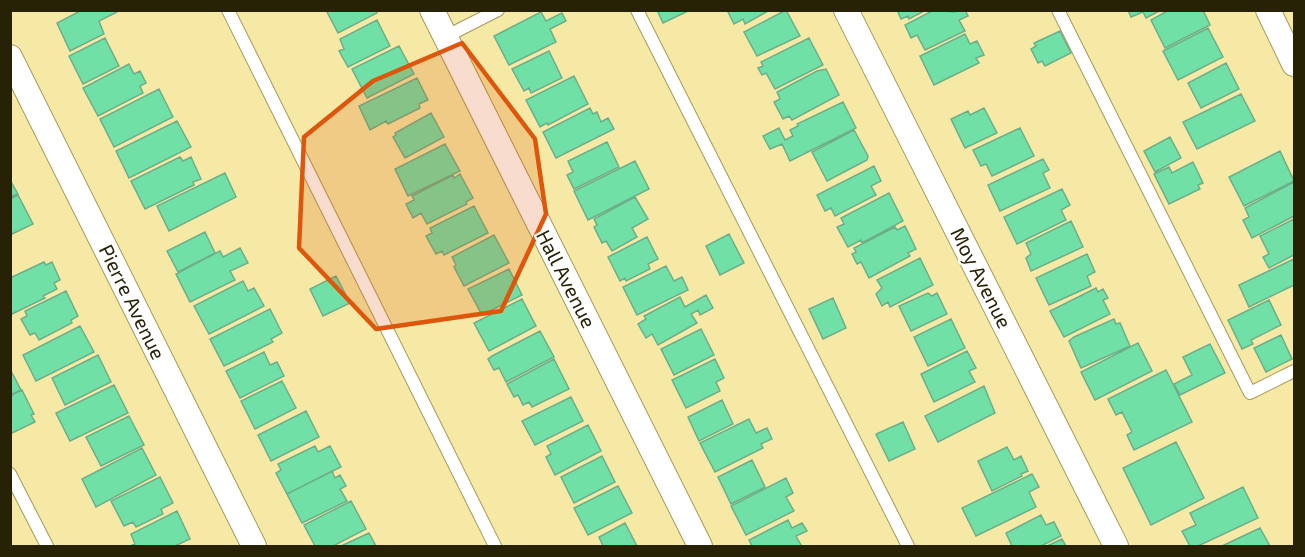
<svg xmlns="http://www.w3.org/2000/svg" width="1305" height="557" viewBox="0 0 1305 557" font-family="'Exo 2',sans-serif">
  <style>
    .building { fill: #70e0a6; stroke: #6cae8a; stroke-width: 1.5 }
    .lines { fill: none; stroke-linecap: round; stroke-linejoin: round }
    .service-casing { stroke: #a69a58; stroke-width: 14 }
    .minor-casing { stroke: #a69a58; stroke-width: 26 }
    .service { stroke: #fff; stroke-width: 12 }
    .minor { stroke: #fff; stroke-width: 24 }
    .marked { fill: #de560c; fill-opacity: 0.2; stroke: #de560c; stroke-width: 4.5; stroke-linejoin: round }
    .labels { text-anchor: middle; stroke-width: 4.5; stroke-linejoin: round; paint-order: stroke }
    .street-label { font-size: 20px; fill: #272206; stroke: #fff }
  </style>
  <rect width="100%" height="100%" fill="#f6e9a5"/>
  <path class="building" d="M82,10h35v2l-18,9 5,13 -34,17 -13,-28z
    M326,10h50l1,3 -39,20z
    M657,10h30l1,1 -25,12z
    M727,10h43l-25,14 -2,-5 -9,5z
    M786,10l14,26 -43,20 -13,-24z
    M897,10h29l-17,9 -1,-3 -7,3z
    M934,10l20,2 11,-2 3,6 -9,4 6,11 -40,19 -8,-15 -6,3 -6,-13z
    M1128,10h33l-15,8 -3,-6 -12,5z
    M1169,10h34l7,15 -45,23 -14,-28z
    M541,12l5,9 16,-8 4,8 -16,8 6,13 -47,23 -15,-29z
    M377,20l13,26 -42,21 -9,-16 5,-2 -4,-10z
    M1208,28l15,29 -45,23 -15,-29z
    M1060,31l11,22 -26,13 -3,-5 -4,2 -7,-14 5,-3 -2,-3z
    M965,34l5,10 7,-3 7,14 -8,3 3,5 -45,22 -14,-29z
    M105,38l14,28 -36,18 -14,-28z
    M809,38l14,27 -48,24 -9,-16 -4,2 -4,-7 5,-2 -2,-4z
    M399,46l15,28 -47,24 -15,-29z
    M549,51l13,27 -31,15 -2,-5 -5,3 -12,-22z
    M1226,63l13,26 -38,19 -13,-25z
    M129,64l5,10 6,-3 6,12 -6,3 3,7 -45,23 -15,-28z
    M826,69l13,26 -47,25 -3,-4 -6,3 -9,-17 6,-3 -3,-7 40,-21z
    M574,76l14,28 -40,21 -1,-2 -7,4 -14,-27z
    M417,78l11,22 -9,4 1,4 -32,16 -2,-3 -16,9 -11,-24z
    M159,89l14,28 -59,30 -14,-28z
    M1241,94l14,27 -58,28 -14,-27z
    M843,102l13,26 -66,33 -8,-17 -12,5 -7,-13 16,-8 6,12 8,-4 -3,-6 8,-4 -1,-2z
    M590,108l3,6 4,-2 4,10 7,-4 6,11 -58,29 -13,-26z
    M984,108l13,25 -32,15 -14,-29 17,-8 2,4z
    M431,113l13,24 -39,21 -12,-21 3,-2 -1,-2z
    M177,121l14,26 -62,31 -13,-27z
    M1020,128l14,28 -42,20 -6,-12 -5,2 -8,-16z
    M854,130l14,26 -1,4 -40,21 -15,-29z
    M1170,137l11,21 -26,14 -11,-21z
    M607,142l12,25 -45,22 -7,-14 6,-3 -5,-11z
    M445,144l15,27 -52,25 -13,-27z
    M1280,151l14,30 -50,25 -15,-29z
    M180,157l3,4 8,-4 10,22 -8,3 1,3 -49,24 -14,-28z
    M1043,159l6,11 -6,3 7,15 -50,23 -12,-26z
    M635,161l14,28 -61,31 -14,-29z
    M1193,162l10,21 -5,2 2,4 -31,15 -15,-30 15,-7 3,6z
    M874,166l7,15 -10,5 5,9 -41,21 -4,-8 -6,3 -8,-16z
    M225,173l11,24 -67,34 -12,-25z
    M460,174l13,24 -7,4 1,2 -40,20 -6,-11 -8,5 -7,-14 8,-4 -2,-4 41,-21 1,3z
    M10,180l8,14 -8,3z
    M1294,182v34l-42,22 -9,-18 6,-3 -4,-9z
    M1062,189l8,16 -9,5 5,10 -49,24 -13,-27z
    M889,193l14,28 -41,22 -1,-3 -13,7 -11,-20 7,-3 -3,-6z
    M18,195l15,29 -23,11v-36z
    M635,197l13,22 -16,9 5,9 -25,14 -6,-10 -4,2 -8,-16 3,-2 -3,-6z
    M474,206l14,27 -44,22 -2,-4 -6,3 -10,-18 6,-3 -2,-5z
    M1294,219v36l-25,13 -6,-11 6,-3 -9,-18z
    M1071,221l12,26 -52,24 -5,-13 5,-4 -5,-11z
    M905,226l11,23 -8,4 2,3 -41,22 -8,-16 -4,2 -5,-10 4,-2 -2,-4 41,-21 2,3z
    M205,232l10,21 -37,19 -11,-21z
    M729,234l15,29 -24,12 -14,-29z
    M494,235l15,28 -45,23 -10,-19 2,-2 -4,-8z
    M647,237l11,22 -10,5 2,5 -24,12 -1,-3 -5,3 -12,-24z
    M240,248l8,15 -18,8 5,9 -45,22 -14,-28 44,-23 3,6z
    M1087,254l8,18 -8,4 4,10 -42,19 -13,-27z
    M920,258l13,27 -43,22 -2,-5 -6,4 -6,-12 6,-6 -5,-8z
    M1294,259v26l-45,22 -10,-22z
    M44,262l2,3 6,-3 8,18 -6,3 3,6 -14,7 2,2 -35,17v-37z
    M666,266l8,15 8,-4 6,13 -51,25 -14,-28z
    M509,269l13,26 -40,20 -14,-26z
    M336,276l14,27 -27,13 -13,-27z
    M243,281l5,10 6,-3 10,18 -55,28 -15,-28z
    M1096,288l2,4 5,-3 5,9 -5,2 7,14 -46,23 -14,-26z
    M66,291l12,25 -7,4 1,3 -33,17 -4,-7 -5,2 -9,-16 6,-3 -2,-5z
    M928,293l4,3 5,-3 10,21 -36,17 -12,-25z
    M706,295l7,13 -13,7 -2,-5 -7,4 6,9 -39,22 -6,-11 -6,4 -8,-14 8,-5 -2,-3 36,-19 5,10z
    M833,298l13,30 -23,11 -14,-30z
    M522,299l14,27 -47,25 -15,-28z
    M1269,300l12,25 -30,15 2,4 -11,5 -14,-29z
    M270,309l12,24 -11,6 2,3 -49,24 -14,-27z
    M951,319l14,29 -37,18 -14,-29z
    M1114,319l2,5 4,-1 10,23 -49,22 -12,-27 5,-4z
    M80,326l14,26 -58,29 -13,-26z
    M701,329l13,26 -40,20 -13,-26z
    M540,331l14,26 -48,25 -7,-14 -5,2 -6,-11 4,-3z
    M1281,335l11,24 -26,13 -12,-24z
    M1138,343l14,28 -57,29 -14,-28z
    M1210,344l15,29 -45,22 -6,-11 18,-9 -9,-18z
    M967,351l9,17 -7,3 6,11 -41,20 -13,-28z
    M264,352l6,13 7,-3 7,14 -44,22 -14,-27z
    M98,355l13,27 -46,23 -13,-27z
    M554,359l15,30 -37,18 -3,-5 -6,3 -5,-10 -4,2 -7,-13z
    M715,359l9,19 -8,4 4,9 -34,17 -14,-28z
    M10,369l11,21 -11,5z
    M1166,370l26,52 -58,28 -7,-15 5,-3 -10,-20 -6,3 -8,-16z
    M282,381l14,27 -41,21 -14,-28z
    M114,385l14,28 -58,28 -14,-28z
    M984,386l11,27 -57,29 -13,-26z
    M22,390l12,24 -3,1 4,7 -25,12v-38z
    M571,397l12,24 -48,24 -13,-24z
    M722,400l11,24 -34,17 -11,-24z
    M306,411l13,26 -48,24 -13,-26z
    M129,416l15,29 -43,21 -15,-29z
    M749,419l7,14 11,-5 5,11 -11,5 2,4 -48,24 -15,-29z
    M903,422l12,27 -26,12 -13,-27z
    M588,425l13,26 -46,24 -9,-18 5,-3 -4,-8z
    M1176,442l28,56 -53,27 -28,-57z
    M315,446l3,6 12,-6 11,21 -54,27 -11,-21 5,-3 -3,-6z
    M1007,447l7,13 7,-4 7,15 -7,3 1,2 -30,15 -14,-30z
    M142,448l14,27 -60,32 -14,-28z
    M602,456l13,26 -41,21 -13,-26z
    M752,460l13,27 -34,17 -13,-27z
    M332,471l3,7 5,-3 6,11 -6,3 7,12 -45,22 -15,-29z
    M1032,474l7,13 -10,5 7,15 -60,29 -14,-28z
    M160,477l13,26 -12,6 2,5 -27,13 -3,-5 -9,4 -13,-25z
    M786,478l7,15 -7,4 8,14 -48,24 -15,-29z
    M618,486l14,27 -44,22 -14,-27z
    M1243,487l15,31 -60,28h-8l-8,-15 14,-6 -6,-12z
    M351,501l15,28 -33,17h-18l-11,-21z
    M177,511l13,28 -15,7h-45l5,-2 -4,-10z
    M1041,515l5,10 8,-3 7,14 -20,10h-29l-6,-13z
    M788,520l4,8 10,-5 5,8 -11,5 5,9 -3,1h-46l-3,-6z
    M625,523l12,23h-34l-4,-9z
    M1260,528l10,18h-48z
    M369,533l7,13h-35z
    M1062,539l4,7h-19z"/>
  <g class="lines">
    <defs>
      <path id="service" d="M228,10l267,536
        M637,10l271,536
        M1058,10l192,383 44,-22
        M445,37l53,-27
        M10,474l37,72"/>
      <path id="minor" d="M432,10l268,536
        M846,10l270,536
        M1268,10l26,54
        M10,57l244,489"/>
    </defs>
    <use href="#service" class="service-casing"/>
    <use href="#minor" class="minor-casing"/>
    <use href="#service" class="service"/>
    <use href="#minor" class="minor"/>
  </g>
  <path class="marked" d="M462,43l73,96 11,75 -45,97 -125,18 -77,-81 5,-111 69,-56z"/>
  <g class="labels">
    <g class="street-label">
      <text transform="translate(981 278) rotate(63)" y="7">Moy Avenue</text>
      <text transform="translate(566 279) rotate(63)" y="7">Hall Avenue</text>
      <text transform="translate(132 302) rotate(64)" y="7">Pierre Avenue</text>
    </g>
  </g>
  <rect width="1305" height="557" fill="none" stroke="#272206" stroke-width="24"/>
</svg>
